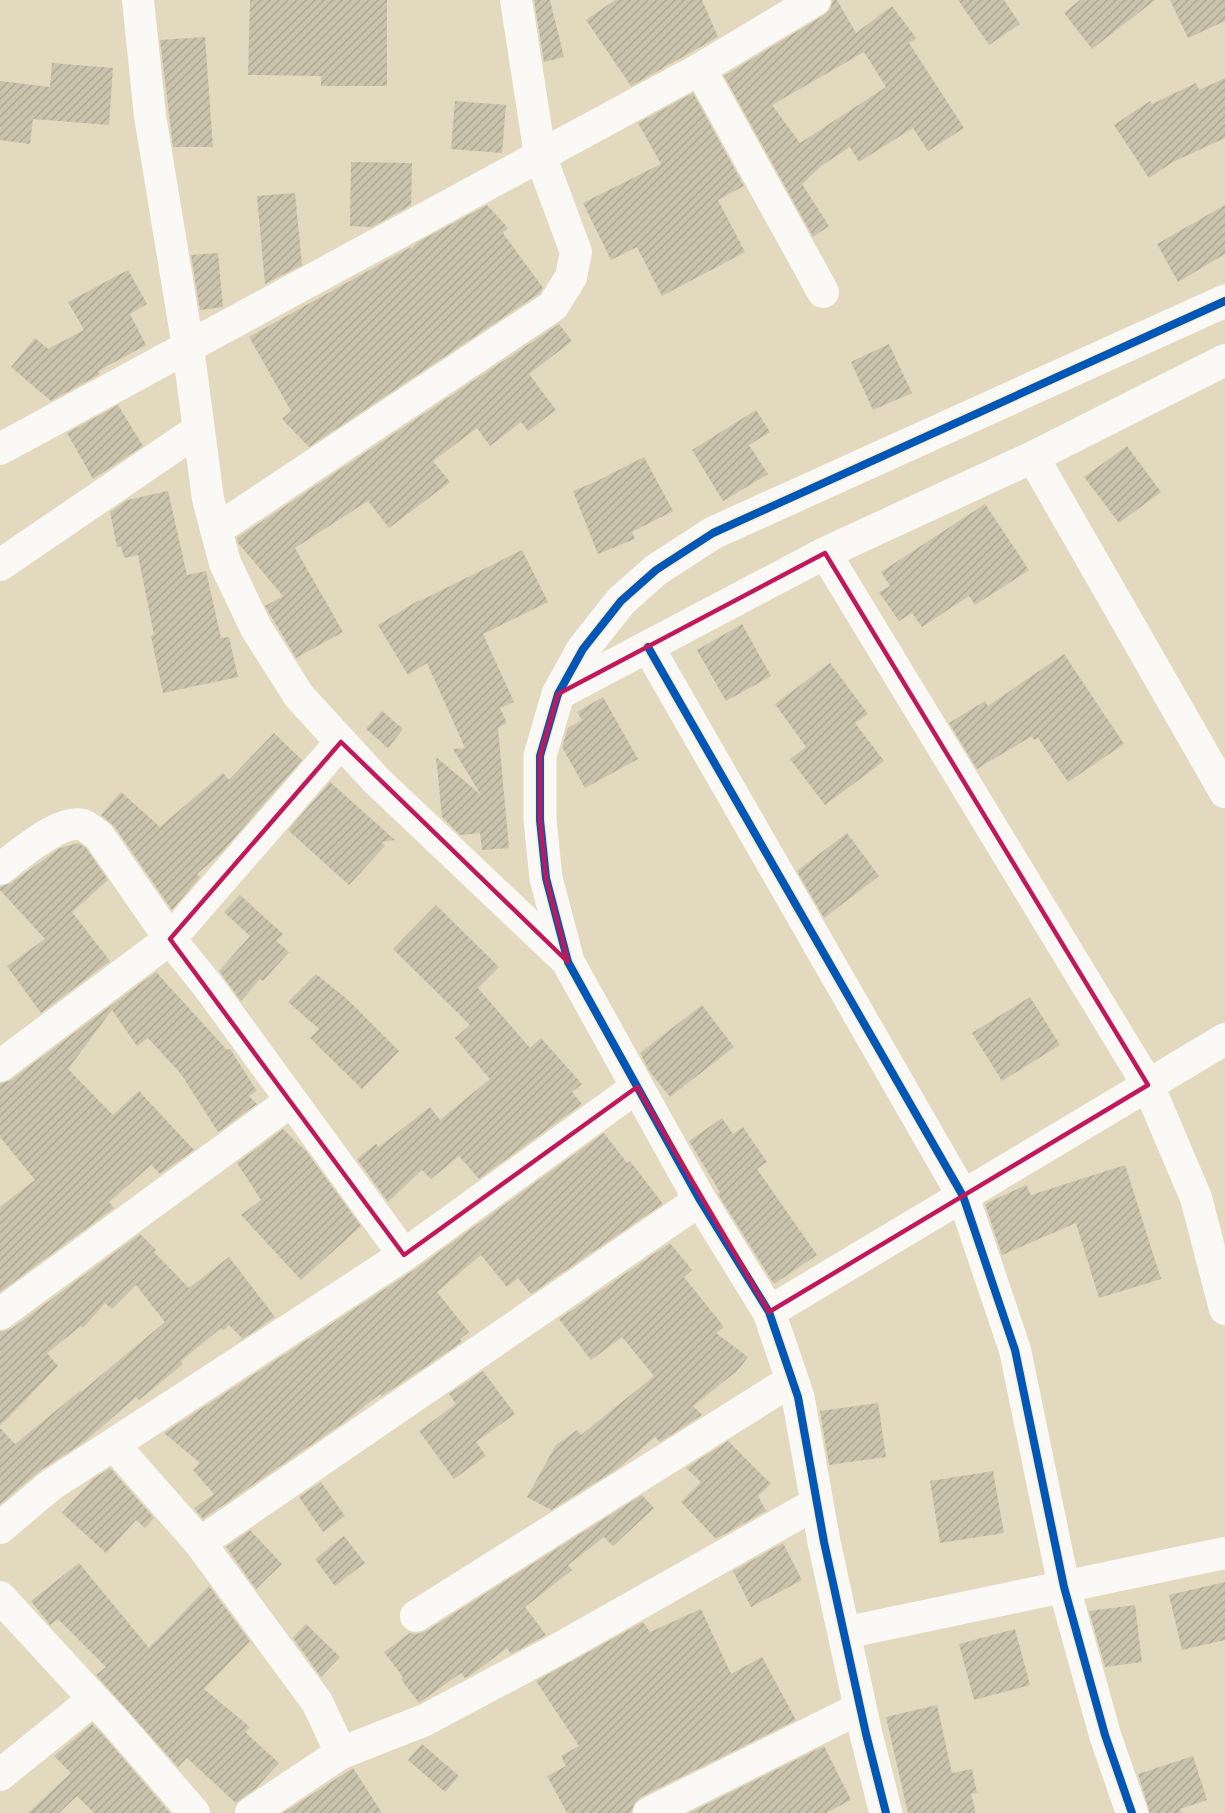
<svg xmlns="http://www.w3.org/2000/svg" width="1225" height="1813" viewBox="0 0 1225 1813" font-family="Rubik,sans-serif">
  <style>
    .building { fill: url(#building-hatch); fill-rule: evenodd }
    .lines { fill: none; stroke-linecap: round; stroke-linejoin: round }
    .minor { stroke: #fbf9f5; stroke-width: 32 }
    .tertiary { stroke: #fbf9f5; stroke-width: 33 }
    .cycleway-casing { stroke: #fcefc7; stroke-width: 11 }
    .cycleway { stroke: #0057b8; stroke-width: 8 }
    .marked { fill: none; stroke: #c2185b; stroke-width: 4.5; stroke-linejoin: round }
  </style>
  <defs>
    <pattern id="building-hatch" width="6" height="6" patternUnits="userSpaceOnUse" patternTransform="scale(1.5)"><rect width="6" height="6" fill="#c9c2ac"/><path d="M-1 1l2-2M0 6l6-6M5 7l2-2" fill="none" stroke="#ada794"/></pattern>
  </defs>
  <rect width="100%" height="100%" fill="#e3d9be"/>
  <path class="building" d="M250,0h137v86h-66v-10l-73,-1z
    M534,0h16l14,57 -20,5z
    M615,0h87l16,37 -87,49 -45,-66z
    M833,0h4l19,33 36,-27 24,32 -7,5 55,85 -36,23 -15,-23 -54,34 -9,-15 -29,19 -19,18 27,42 -16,11 -89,-161 100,-61 6,-6zM864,52l22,35 -86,56 -28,-38z
    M958,0h46l16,24 -31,21z
    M1080,0h75l-63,49 -28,-36z
    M1170,0h55v21l-37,17z
    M205,37l8,110h-40l-13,-107z
    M52,63l61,5 -4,57 -76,-6 -3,25 -30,-4v-59l50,6z
    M1225,78v60l-52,24 -24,16 -35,-53 36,-24 2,3 44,-21 3,7z
    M693,93l51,93 -26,14 27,52 -83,44 -25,-49 -26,13 -28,-57 78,-39 -23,-41z
    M455,101l51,4 -4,48 -51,-4z
    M351,162l61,1 -1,42 -39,22 -22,-1z
    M295,193l7,72 -37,19 -8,-88z
    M487,205l21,23 -5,5 40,55 -3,5 -231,154 -27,-28 9,-8 -42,-74 162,-90v2l7,-7z
    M1225,205v49l-47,28 -21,-38z
    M218,253l5,54 -23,3 -9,-55z
    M128,270l19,34 -17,10 16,31 -48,26 2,3 -49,27 -40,-34 24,-29 13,11 36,-19 -16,-28z
    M559,324l13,17 -43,33 27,36 -28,21 -7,-9 -31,24 -13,-18 -44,33 17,21 -61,46 -21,-27 -73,47 48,84 -47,26 -31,-52 18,-10 -45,-53 -1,-5z
    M889,344l23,49 -39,17 -22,-48z
    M118,405l25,41 -50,33 -26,-46z
    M756,410l14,22 -21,13 19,29 -45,27 -31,-51z
    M1127,446l34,46 -42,31 -35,-46z
    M644,457l29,54 -41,21 3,7 -37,15 -25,-63 24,-10z
    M168,491l19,84 19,-4 15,67 8,-1 9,40 -75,16 -12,-57 3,-1 -16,-80 -14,3 -3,-12 -4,1 -7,-35 17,-12z
    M985,504l44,66 -54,35 -6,-9 -47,31 -10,-14 -13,8 -20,-29 11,-6 -9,-14z
    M522,550l26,52 -65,32 31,68 -14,6 7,15 -9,5 11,120 -27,2 -2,-17 -20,2 -18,-18 -6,-60 45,38 -28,-46 12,-1 -38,-85 -19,12 -30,-50 41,-25 1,1z
    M742,624l29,52 -45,25 -29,-51z
    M1064,654l60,90 -56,38 -30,-44 -4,2 -2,-4 -55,33 -28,-46 36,-22 3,5z
    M830,663l38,51 -13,9 29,38 -59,44 -35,-46 16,-12 -31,-43z
    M603,697l35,62 -53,29 -23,-41 6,-19 14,-8 -5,-8z
    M382,711l21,18 -15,19 -22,-19z
    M274,733l28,27 -80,92 -25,22 3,3 -28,33 -58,-84 -13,-11 20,-23 39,35 63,-54 6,7z
    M330,782l65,58 -14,2 4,4 -36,39 -61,-55z
    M847,833l32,43 -55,42 -27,-47z
    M78,843l8,5 22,32 -36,32 38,49 -69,52 -34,-47 38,-27 -45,-49v-3l11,-4 49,-35z
    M240,895l43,39 -7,7 13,11 -26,29 -3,-2 -19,22 -22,-30 31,-35 -26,-24z
    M436,905l63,62 -21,21 52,60 11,-10 41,46 -10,8 10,12 -103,75 -20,-23 -28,23 -9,-9 -34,32 -31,-43 19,-15 3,3 51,-40 10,13 50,-41 -35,-41 15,-13 -77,-76z
    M156,972l71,78 3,-1 27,42 -8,5 8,8 -39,28 -37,-58 -33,-36 -11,8 -25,-36 -44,59 45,46 26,-24 55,59 -34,24 -9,-9 -42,37 5,6 -114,84v-85l35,-27 -35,-43v-53l11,-4z
    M316,974l31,25 52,52 -37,38 -52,-51 9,-9 -31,-27z
    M1030,997l30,48 -58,36 -30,-48z
    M702,1005l32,42 -64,50 -20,-25 -10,-19z
    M722,1118l11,16 10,-7 24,35 -10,7 60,86 -43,29 -56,-90 2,-2 -31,-51z
    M283,1129l23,22 55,75 -60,54 -60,-65 20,-15 -24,-37z
    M604,1133l23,30 3,-2 33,43 -132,90 -13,-16 -11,9 -26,-32 -44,37 32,40 -9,7 2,3 -80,54 -2,-2 -37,29 -140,96 -9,-11 20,-14 -21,-24 7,-7 -36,-30 250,-163z
    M1125,1165l36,114 -62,19 -23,-75 -74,32 -17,-51 41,-19 5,10z
    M140,1234l16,16 -2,2 35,36 40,-31 46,60 -35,24 2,-3 -13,-13 -6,6 -2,-3 -40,33 2,3 -44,36 -3,-3 -52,45 -43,28 -41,34v-76l15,16 65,-53 1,1 84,-70 -29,-37 -24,24 -7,-6 -22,25 -2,-2 -34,27 11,13 -58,60v-94l11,-3z
    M670,1243l22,27 -8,7 40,50 -8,6 32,24 -11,14 -44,35 9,9 -42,27 -5,-5 -38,32 -66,41 -24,-13 29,-52 21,-15 4,5 73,-59 -32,-39 -31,23 -32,-41z
    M483,1371l32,43 -39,28 10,14 -32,23 -35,-48 37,-27 -7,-10z
    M878,1403l8,54 -57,8 -9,-54z
    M728,1441l43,43 -13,12 8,15 -50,28 -35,-37 20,-20 -15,-14z
    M110,1468l44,50 -9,10 -9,-8 -30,33 -44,-40 31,-34z
    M993,1471l11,62 -64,10 -10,-62z
    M321,1482l24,34 -22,16 -24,-35z
    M642,1495l12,13 -41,38 -9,-9 -36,28 4,5 -47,37 21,28 -35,19 -4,-6 -36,27 -6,3 -4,-5 -42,30 -18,-24 2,-2 -19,-25 26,-19 7,1 9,-3z
    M250,1530l32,34 -26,25 -30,-42z
    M344,1536l21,27 -30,23 -20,-27z
    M783,1543l19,37 -51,27 -18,-36z
    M79,1563l70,85 60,-62 41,55 -46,48 46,38 -5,5 34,31 -23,25 -20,15 -49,-45 -9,9 -82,-92 10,-8 -48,-48 -8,6 -19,-24z
    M1225,1582v58l-43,10 -13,-55z
    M1135,1605l7,57 -37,5 -16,-56z
    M701,1609l30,65 31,-17 34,63 -155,77 -7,7 -3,9h-64l-20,-37 19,-10 -5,-10 18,-10 -43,-65 107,-59 7,10z
    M306,1624l34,33 -19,20 -28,-39z
    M1015,1629l15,56 -56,15 -15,-56z
    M937,1705l15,68 20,-4 5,24 -6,1 5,19h-68l-22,-96z
    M92,1724l11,11 67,78h-76l-17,-17 -18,17h-31l43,-40 -17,-17z
    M422,1744l37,32 -14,16 -37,-32z
    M824,1746l27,54 -25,13h-137z
    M1193,1756l14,44 -27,9 1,4h-31l-12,-39z
    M353,1768l29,45h-99l3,-2z"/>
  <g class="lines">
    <path class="minor" d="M138,0l12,116 38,231 20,152 17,64 31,65 43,68 77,84 192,182
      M700,69l123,223
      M0,449l700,-380 115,-69
      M1033,457l192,335
      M216,530l337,-224 18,-29 5,-25 -36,-97 -24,-155
      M825,553l323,532 48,113 29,111
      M0,565l198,-135
      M648,647l315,549 52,154 49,237 41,148 27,78
      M558,694l267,-141 208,-96 192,-97
      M341,742l-171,197 38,47 196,269
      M0,869c18,-13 60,-51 83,-44 5,2 11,7 16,11l71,103 -170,127
      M769,1312l456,-273
      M0,1314l291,-213
      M114,1445l86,98 117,159 24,51
      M0,1528l51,-43 353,-230 233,-168
      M200,1543l500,-343
      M0,1597l116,126 78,90
      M416,1616l376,-236
      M844,1633l381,-80
      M0,1775l94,-76
      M251,1813l90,-60 84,-33 137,-73 255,-144
      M649,1813l211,-105"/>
    <path class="tertiary" d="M886,1813l-20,-79 -42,-192 -26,-145 -29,-85 -69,-112 -132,-238 -22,-84 -6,-58v-64l18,-62 25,-45 38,-48 35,-31 57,-37 512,-232"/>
    <defs>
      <path id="cycleway" d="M648,647l315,549 52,154 49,237 41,148 27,78
        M886,1813l-20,-79 -42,-192 -26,-145 -29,-85 -69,-112 -132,-238 -22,-84 -6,-58v-64l18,-62 25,-45 38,-48 35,-31 57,-37 512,-232"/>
    </defs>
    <use href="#cycleway" class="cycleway-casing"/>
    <use href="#cycleway" class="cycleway"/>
  </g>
  <path class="marked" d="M825,553l323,532 -379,227 -132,-225 -233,168 -234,-316 171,-197 227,220 -22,-84 -6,-58v-64l18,-62z"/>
</svg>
